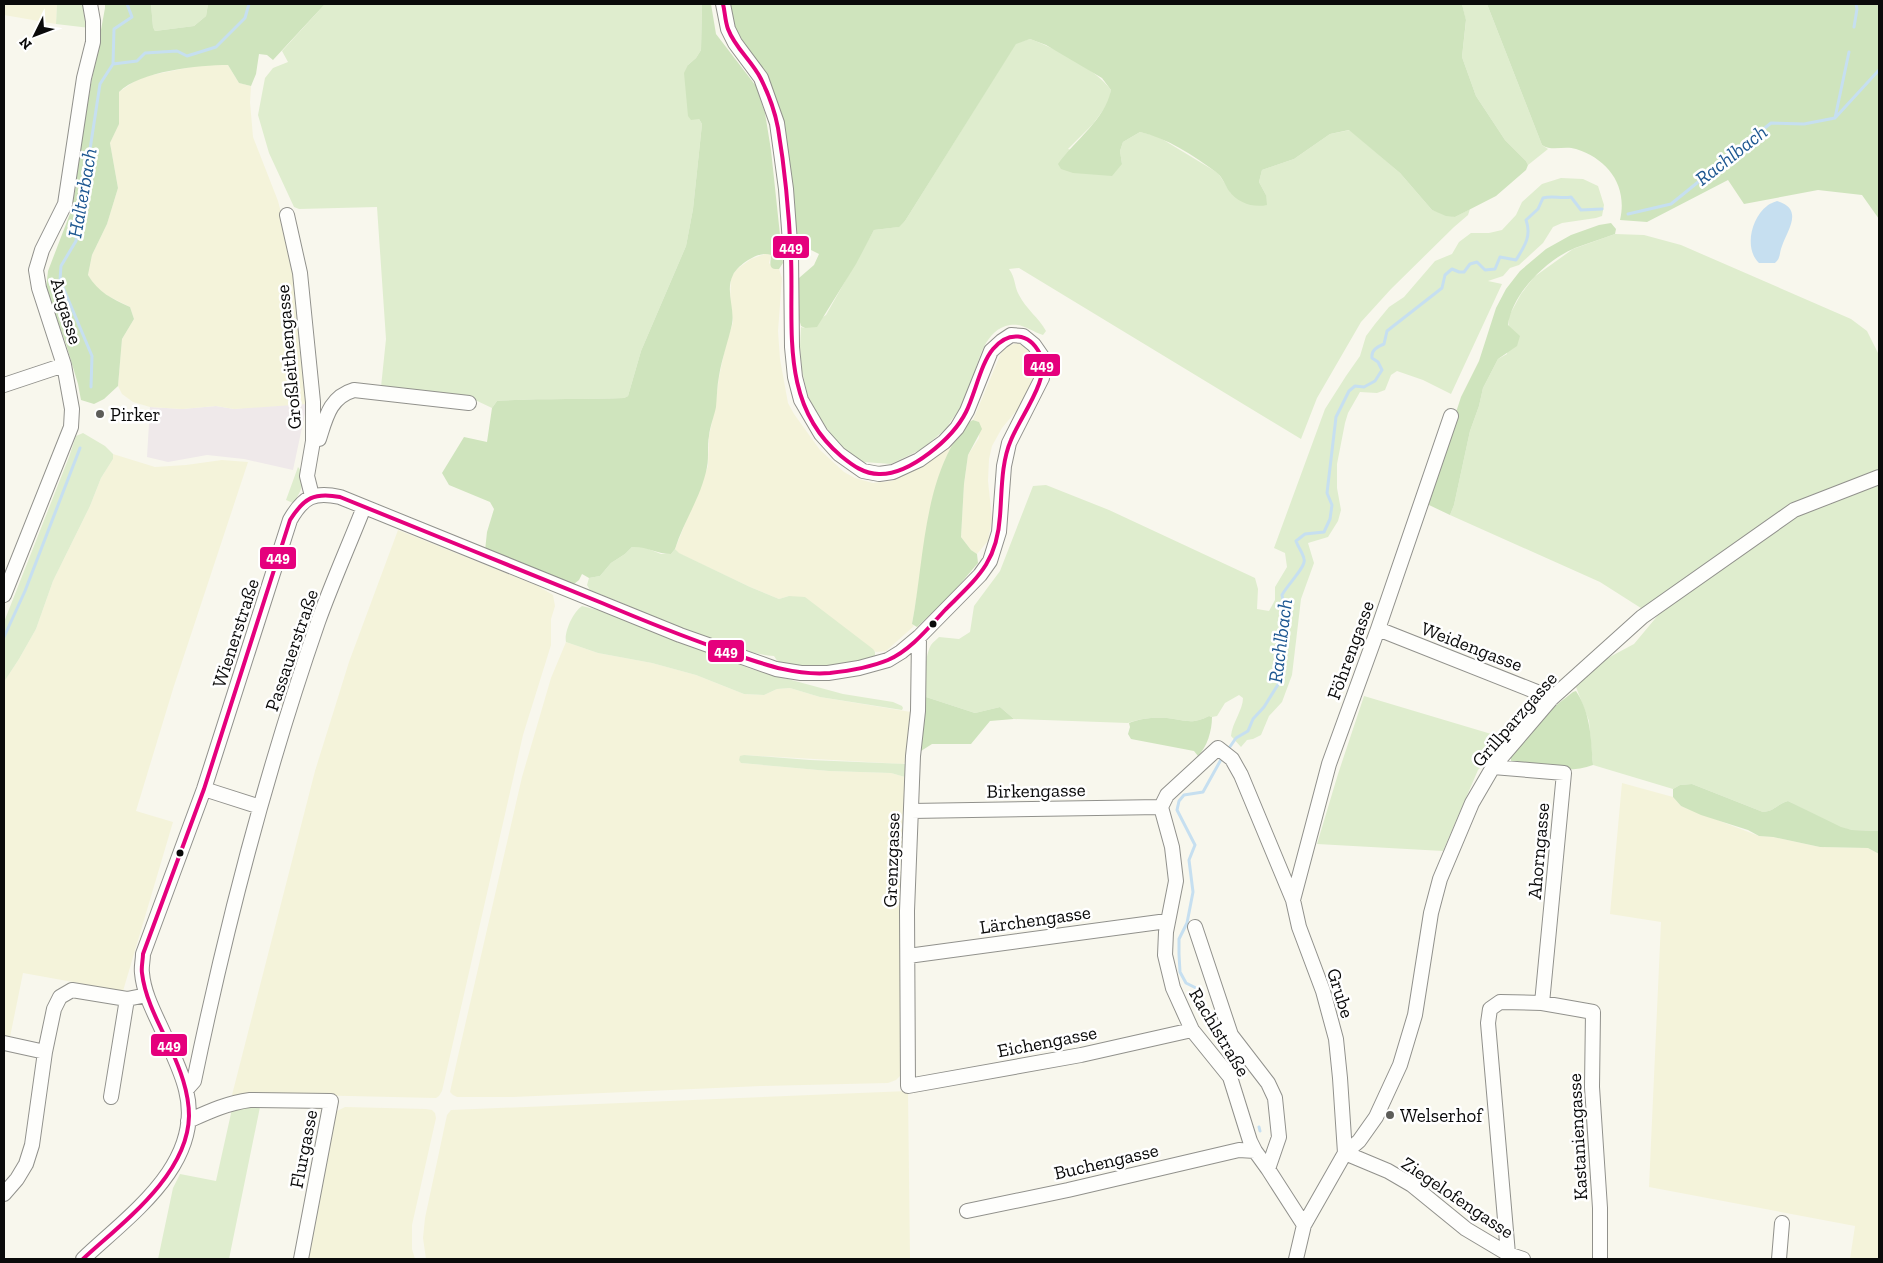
<svg xmlns="http://www.w3.org/2000/svg" width="1883" height="1263" viewBox="0 0 1883 1263" font-family="'Zilla Slab',serif">
  <style>
    .industrial { fill: #efe9ea }
    .farmland { fill: #f4f3da }
    .green { fill: #dfedce }
    .forest { fill: #cfe4bd }
    .water { fill: #c6dff0 }
    .lines { fill: none; stroke-linecap: round; stroke-linejoin: round }
    .stream { stroke: #c6dff0; stroke-width: 3 }
    .minor-casing { stroke: #91918c; stroke-width: 16 }
    .minor { stroke: #fefefc; stroke-width: 14 }
    .bus-1-casing { stroke: #fff; stroke-width: 8 }
    .bus-1 { stroke: #e5007d; stroke-width: 4 }
    .poi-dot { fill: #5d5d59; stroke: #fff; stroke-width: 2 }
    .bus-dot { fill: #0a0a0a; stroke: #fff; stroke-width: 2 }
    .labels { text-anchor: middle; stroke-width: 5; stroke-linejoin: round; paint-order: stroke }
    .street-label { font-size: 19px; fill: #0a0a0a; stroke: #fff }
    .poi-label { font-size: 19px; fill: #0a0a0a; stroke: #fff; text-anchor: start }
    .water-label { font-size: 20px; font-style: italic; fill: #1d5791; stroke: #fff }
    .line-badge { stroke: #fff; stroke-width: 2 }
    .badge-label { font-size: 14px; text-anchor: middle; font-weight: bold; fill: #fff }
  </style>
  <rect width="100%" height="100%" fill="#f8f7ed"/>
  <path class="industrial" d="M295,403l12,1 -14,66 -49,-11 -37,-4 -39,7 -21,-5 3,-50 32,2 34,-3 18,3z"/>
  <path class="farmland" d="M4,4h53l-1,20 -52,-9z
    M201,65h27l11,18 12,3 -1,16 3,35 25,64 12,46 7,46 -1,22 6,33 5,56 -73,5 -18,-3 -34,3 -32,-2 -17,-5 -11,-8 -4,-8 4,-47 12,-20 -4,-12 -22,-11 -13,-9 -7,-12 4,-20 15,-31 11,-36 -8,-45 9,-20v-31l16,-11 12,-5z
    M767,253l4,2 -2,8 6,6h4l3,9 -4,53 2,28 8,44 6,11 26,36 24,22 11,6 18,5 19,-2 31,-16 26,-20h3l-8,17 -9,27 -23,135 2,2 -28,25 -10,1 -87,-56 -10,3 -29,-12 -72,-34 -3,-4 33,-83 1,-30 6,-28 4,-31 7,-33 7,-22 -3,-20 1,-25 6,-8 14,-10z
    M1018,343l11,6 4,8 2,11 -2,11 -12,26 -19,23 -10,18 -3,13 -1,22 4,38 -4,22 -11,13 -6,-4 -10,-13 3,-53 4,-29 11,-17v-16l-6,-2 28,-67 6,-7z
    M113,454l42,13 31,-2 36,-5 26,2 -75,227 -37,122 37,11 -50,169 -100,-18 -13,64 -6,-1v-354l15,-23 17,-30 17,-48 37,-75 11,-28 12,-19z
    M398,530l140,56 15,9 2,11 -4,13v26l-28,90 -81,356 -3,5 -3,2 -130,-3 -72,1 -2,-1 83,-324 34,-109z
    M566,642l32,11 54,10 44,12 48,19 20,1 13,-6 13,-1 30,9 91,15 -4,49 -4,3 -159,-9 -3,8 88,8 62,2 14,4 -5,299 -4,4 -8,3 -127,3 -248,11h-56l-4,-2 -3,-3 8,-36 64,-279 29,-99z
    M1622,783l51,14 8,9 78,30 14,1 47,10 48,1 11,6v405h-29l5,-33 -206,-39 12,-265 -51,-8z
    M908,1091l2,168h-484l-3,-21 2,-20 22,-103 4,-5z
    M345,1107l81,2 6,1 3,3 1,5 -24,107v24l3,10h-111l31,-147z"/>
  <path class="green" d="M57,4h28l5,24 -34,-4z
    M151,4h57l-2,12 -12,10 -39,5 -2,-4z
    M325,4h377l-1,46 -5,8 -8,7 11,54 3,5 -9,85 -7,37 -45,105 -13,45 -4,2c-42,2 -84,0 -127,3l-5,7 -21,-10 -90,-11 5,-48 -9,-132 -78,2 -5,-2 -25,-54 -11,-38 7,-37 8,-10 15,-6 -6,-11z
    M1462,4h25l55,141 6,4 -20,16 -2,-4 -21,-21 -29,-44 -14,-39 4,-36z
    M1030,39c28,11 62,27 81,51l-2,12 -16,22 -25,25 54,15 -2,-13 3,-9 17,-10 17,4 61,37 13,20 35,2 -7,-13 3,-12 32,-11 36,-25 20,-4 50,43 32,37 23,7 15,-8 -2,6 -14,12 -63,62 -30,33 -44,76 -16,41 -282,-171 -10,1c7,10 5,17 10,26 7,14 20,23 27,36l-3,4c-11,-3 -20,-12 -33,-10 -25,4 -31,35 -38,55 -2,8 -7,17 -10,25 -4,8 -12,15 -14,22l-26,22 -31,15 -27,-2 -14,-7 -13,-13 -21,-29 -8,-17 -6,-25 -2,-25 1,-19 4,1 21,-13 48,-85 24,-3 7,-6 111,-178z
    M1561,178l22,1 15,7 6,19 -2,11 -6,2 -34,5 -9,4 -10,16 -24,22 -9,3 -7,8 -15,5 14,3 -51,110 -28,-14 -26,-9 -6,4 -6,15 -8,3 -17,-1 -12,21 -3,10 -8,41v24l4,22 -3,11 -10,16 -20,6 6,20 -13,36 -9,76 -10,27 -13,14 -8,19 -8,4 -6,1 -6,7 -10,-11c1,-13 12,-26 12,-38l-4,-3 -14,8 -8,13 -5,1 -3,-1c-17,9 -24,4 -42,2 -12,-1 -27,0 -39,5l-114,-4 -14,-12 -25,6 -49,-16c-4,-10 -1,-42 5,-52 2,-3 6,-6 8,-8l20,2 11,-7 4,-26 26,-35 33,-85 13,-1 63,25 146,68 3,11 -1,20 12,2 6,-11v-13l12,-20 -2,-14 -11,-5 51,-139 21,-33 14,-20 6,-20 9,-12 14,-17 15,-10 31,-36 17,-7 7,-12 12,-9h18l13,-3 14,-15 6,-13 20,-18z
    M1615,234l29,1 37,10 170,74 16,12 12,24v476l-27,-1 -11,-2 -53,-27c-11,3 -13,10 -25,11l-71,-28 -12,1 -7,4 -80,-24 -4,-44 -13,-34 28,-27 30,-16 30,-36 -20,2 -44,-28 -150,-67 4,-10 16,-74 9,-25 4,-18 15,-29 9,-5 2,-38 12,-22 13,-17 39,-28z
    M83,433l22,13 8,8v5l-12,19 -11,28 -37,75 -17,48 -17,30 -15,23v-60l65,-165 7,-21z
    M298,467c10,10 3,26 -5,36l-7,-3z
    M641,546l20,8h10l4,-5 4,4 71,34 29,12 10,-3 16,1 68,52 2,3v6l-41,10 -32,-1 -24,-5 -4,-6c-25,-2 -48,-12 -70,-20 -39,-14 -76,-31 -114,-46l-3,-5 2,-7 11,-2 11,-13 14,-9 7,-7z
    M582,606l20,5 149,58 92,25 50,8 9,4 1,2 -1,2 -82,-13 -30,-9 -13,1 -13,6 -20,-1 -48,-19 -44,-12 -54,-10 -32,-11c-2,-10 7,-30 16,-36z
    M1364,696l144,43 -30,31 -35,81 -126,-7 21,-70z
    M744,755l66,5 96,4 2,2 -3,11 -14,-4 -62,-2 -88,-8 -2,-3 1,-4z
    M254,1105l6,2 -31,152h-71l15,-71 7,-14 36,7 16,-72z"/>
  <path class="forest" d="M105,4h46l2,23 2,4 39,-5 12,-10 2,-12h117l-52,56 -6,-5 -8,-1 -3,20 -5,12 -12,-3 -11,-18c-29,0 -88,6 -109,27v32l-9,19 8,45 -11,36 -15,31 -4,20c10,17 24,24 42,32l4,12 -12,20 -4,47 -14,13 -10,5 -13,-4 -3,-16 -12,-40 -20,-55 2,-18 23,-60 5,-25 3,-36 26,-142z
    M702,4h9l5,30 40,52 9,27 6,37 12,113 -4,6c-12,1 -8,-7 -8,-14 -12,-5 -33,10 -38,20 -8,15 2,34 -1,49 -4,18 -10,34 -13,52 -2,10 -2,20 -3,31 -2,10 -6,19 -7,29 -2,10 0,21 -2,31 -6,31 -23,53 -32,82l-4,5c-14,0 -25,-8 -39,-7l-7,7 -14,9 -11,13 -11,2 -7,-4 -3,6 -5,4 -89,-33 2,-19 7,-23 -4,-7 -41,-17 -7,-12 22,-36 23,5 5,-34 5,-7c43,-3 85,-1 127,-3l4,-2 13,-45 45,-105 7,-37 9,-85 -3,-5 -8,1 -3,-4 -4,-43 4,-8 8,-7 5,-8z
    M728,4h734l4,16 -4,37 14,39 29,44 21,21 2,4 -2,5 -30,26 -41,21 -9,-1 -14,-6 -32,-37 -51,-43 -19,4 -36,25 -32,11 -3,12 7,13 1,10c-14,3 -29,-2 -38,-14 -4,-6 -7,-15 -13,-19 -23,-17 -49,-34 -76,-40l-17,10 -3,9 2,13 -10,12 -39,-3 -12,-4 -3,-5c17,-24 47,-44 53,-74l-9,-12 -56,-33 -16,-6 -14,5 -111,177 -6,6 -25,3 -18,34 -39,63 -12,1 -4,-2 -5,-19v-19l3,-10 15,-13 5,-11 -10,-5 -10,1 -4,-12 -15,-116 -44,-87z
    M1487,4h392v215l-17,-24 -44,-5 -74,14 -16,-24 -81,42 -27,-2c8,-34 -12,-61 -44,-71 -12,-4 -23,3 -34,-4z
    M1611,223l5,6 -1,5c-13,5 -27,9 -40,14 -29,12 -63,46 -67,77l12,11 -3,10 -19,13 -15,29 -4,18 -9,25 -16,74 -4,10 -21,-10 -1,-7 33,-101 18,-36 17,-53 10,-19 14,-18 26,-22 25,-14 28,-10z
    M973,420l6,2 3,7 -14,26 -4,29 -3,53 10,13 6,4 1,9 -29,34 -32,30 -5,-3c11,-58 11,-124 39,-177 5,-9 12,-17 18,-25z
    M1576,691c15,23 15,48 17,74 -25,10 -56,1 -82,-3v-5l43,-50 19,-15z
    M926,697l49,16 25,-6 14,12 -24,2 -19,23h-39l-11,7 -2,-9 5,-41z
    M1209,716l3,1c0,14 -5,30 -14,39l-4,-5 -63,-12 -3,-5 2,-7 -1,-4c11,-5 26,-6 38,-5 18,2 25,7 42,-2z
    M1692,784l71,28c12,-1 14,-8 25,-11l53,26 11,3 27,1v23l-11,-6 -48,-1 -47,-10 -14,-1 -11,-6 -47,-15 -20,-9 -8,-9v-8l7,-4z"/>
  <path class="water" d="M1777,201c27,8 11,28 5,45 -3,7 -1,12 -7,17h-16c-15,-14 -8,-45 8,-57 2,-2 7,-4 10,-5z"/>
  <g class="lines">
    <path class="stream" d="M1854,27l3,-18 -1,-5
      M113,64l24,-3 8,-8 32,-2 10,5 29,-9 29,-29 4,-14
      M1835,118l14,-66
      M1628,214l43,-10 100,-81 33,1 31,-6 44,-48
      M91,387l1,-31 -32,-76 1,-14 15,-25 24,-157 13,-20 1,-35 18,-12 -5,-13
      M4,637l21,-46 55,-143
      M1227,751l9,-13 12,-7 5,-12 11,-12 15,-24 6,-32 2,-33 -5,-23c5,-10 25,-29 22,-36 -1,-6 -6,-12 -8,-18l9,-7 19,-2 6,-13 2,-14 -5,-12 9,-76 13,-26 6,-5 9,1 11,-6 7,-11 -4,-8 -6,-4c-1,-8 5,-11 12,-14l3,-13 55,-43 3,-13 7,-6 7,3h5l6,-8 7,-2 8,8 10,-1 5,-12 16,3c8,-13 16,-24 10,-40l12,-11 5,-11c10,-3 17,1 28,-1l10,13 21,-1
      M1223,756l-20,36 -19,3 -5,6 -2,9 18,35 -6,15 4,32 -6,31 -8,16v15l1,18 6,11 12,6 10,29 7,12 30,43
      M1259,1127l1,4"/>
    <defs>
      <path id="minor" d="M287,215l13,58 13,129v39l-6,35 5,20
        M4,385l60,-20
        M314,440l5,-1c7,-22 11,-42 35,-49l115,13
        M4,595l67,-168 1,-18 -8,-44 -25,-77 -3,-18 6,-20 23,-46 19,-126 9,-36v-21l-3,-17
        M1378,629l174,69
        M919,637l-1,74 -5,45 -6,155 1,175 173,-31 111,-25
        M1493,767l71,6 -22,230
        M204,789l56,18
        M911,811l250,-4
        M1293,900l36,-136 49,-135 73,-213
        M1195,927l36,108 37,48 7,15 4,39 -11,32
        M908,956l259,-35
        M4,1043l41,9
        M186,1090l8,-9c32,-155 72,-309 124,-459 14,-39 31,-77 46,-115
        M111,1097l16,-98
        M188,1121c20,-9 39,-18 62,-21l81,1 -30,158
        M1345,1153l14,-12 17,-24 24,-52 15,-50 16,-102 9,-34 32,-76 21,-36 59,-69 90,-81 152,-107 85,-33
        M1345,1153l43,18 24,14 54,44 42,25 15,5
        M4,1194l13,-15 9,-15 6,-19 13,-93 9,-43 6,-12 12,-7 55,9 20,-4
        M967,1211l101,-21 171,-40 16,1
        M1508,1254l-20,-231 2,-14 10,-7 42,1 51,9 -1,75 8,121v51
        M83,1259c45,-43 122,-95 103,-169 -4,-17 -12,-33 -19,-49 -9,-22 -23,-44 -25,-68 -1,-6 1,-12 1,-19l61,-165 86,-269c13,-23 24,-29 50,-23l340,138 96,34 25,4h27l31,-5 29,-8 13,-8 18,-15 61,-62 10,-14 9,-29 5,-66 5,-23 33,-65 1,-20 -9,-13 -11,-9 -12,-1 -9,6 -11,10 -24,60 -10,17 -13,14 -25,18 -26,12 -14,2 -16,-3 -24,-17 -18,-20 -20,-34 -6,-23 -3,-30 -1,-91 -5,-67 -9,-66 -16,-45 -26,-35 -7,-14 -5,-25
        M1296,1259l8,-34 41,-72 -5,-75 -4,-39 -13,-48 -24,-64 -6,-27 -52,-125 -9,-16 -14,-11 -51,47 -6,12 11,40 4,34 -10,51 -1,23 8,33 19,42 38,47 20,64 5,10 13,18 36,56
        M1779,1259l3,-36"/>
    </defs>
    <use href="#minor" class="minor-casing"/>
    <use href="#minor" class="minor"/>
    <defs>
      <path id="bus-1" d="M83,1259c39,-36 105,-84 106,-143 0,-24 -9,-47 -19,-69 -11,-23 -25,-48 -28,-74 -1,-6 1,-13 1,-19l61,-165 86,-269c14,-22 24,-28 50,-23 87,35 175,71 262,106 40,17 80,33 120,47 36,12 69,26 108,23 19,-2 41,-6 58,-13 23,-10 41,-33 58,-51 31,-31 51,-46 54,-93 2,-25 1,-53 11,-76 9,-23 41,-63 29,-86 -11,-22 -32,-23 -47,-5 -12,14 -18,45 -27,63 -13,26 -56,63 -87,62 -15,0 -27,-9 -38,-18 -62,-52 -47,-129 -50,-200 -2,-43 -6,-86 -13,-128 -3,-16 -10,-35 -17,-49 -9,-18 -26,-31 -33,-50 -3,-8 -3,-17 -5,-25"/>
    </defs>
    <use href="#bus-1" class="bus-1-casing"/>
    <use href="#bus-1" class="bus-1"/>
  </g>
  <g class="poi-dot">
    <circle cx="100" cy="414" r="5"/>
    <circle cx="1390" cy="1115" r="5"/>
  </g>
  <g class="bus-dot">
    <circle cx="933" cy="624" r="4.5"/>
    <circle cx="180" cy="853" r="4.5"/>
  </g>
  <g class="labels">
    <g class="street-label">
      <text transform="translate(67 311) rotate(73)" y="7">Augasse</text>
      <text transform="translate(288 357) rotate(-95)" y="7">Großleithengasse</text>
      <text transform="translate(235 633) rotate(-72)" y="7">Wienerstraße</text>
      <text transform="translate(1472 646) rotate(21)" y="7">Weidengasse</text>
      <text transform="translate(291 650) rotate(-71)" y="7">Passauerstraße</text>
      <text transform="translate(1350 650) rotate(-70)" y="7">Föhrengasse</text>
      <text transform="translate(1514 719) rotate(-49)" y="7">Grillparzgasse</text>
      <text transform="translate(1036 790) rotate(-1)" y="7">Birkengasse</text>
      <text transform="translate(1538 851) rotate(-85)" y="7">Ahorngasse</text>
      <text transform="translate(891 860) rotate(-88)" y="7">Grenzgasse</text>
      <text transform="translate(1035 919) rotate(-8)" y="7">Lärchengasse</text>
      <text transform="translate(1341 993) rotate(73)" y="7">Grube</text>
      <text transform="translate(1220 1032) rotate(59)" y="7">Rachlstraße</text>
      <text transform="translate(1047 1041) rotate(-11)" y="7">Eichengasse</text>
      <text transform="translate(1577 1137) rotate(-93)" y="7">Kastaniengasse</text>
      <text transform="translate(303 1149) rotate(-79)" y="7">Flurgasse</text>
      <text transform="translate(1106 1161) rotate(-13)" y="7">Buchengasse</text>
      <text transform="translate(1458 1197) rotate(34)" y="7">Ziegelofengasse</text>
    </g>
    <g class="poi-label">
      <text x="110" y="421">Pirker</text>
      <text x="1400" y="1122">Welserhof</text>
    </g>
    <g class="water-label">
      <text transform="translate(1731 155) rotate(-38)" y="7">Rachlbach</text>
      <text transform="translate(82 193) rotate(-80)" y="7">Halterbach</text>
      <text transform="translate(1280 641) rotate(-83)" y="7">Rachlbach</text>
    </g>
  </g>
  <g class="line-badge">
    <rect x="772" y="235" width="38" height="24" rx="5" fill="#e5007d"/>
    <rect x="1023" y="353" width="38" height="24" rx="5" fill="#e5007d"/>
    <rect x="259" y="546" width="38" height="24" rx="5" fill="#e5007d"/>
    <rect x="707" y="639" width="38" height="24" rx="5" fill="#e5007d"/>
    <rect x="150" y="1033" width="38" height="24" rx="5" fill="#e5007d"/>
  </g>
  <g class="badge-label">
    <text x="791" y="252">449</text>
    <text x="1042" y="370">449</text>
    <text x="278" y="562">449</text>
    <text x="726" y="656">449</text>
    <text x="169" y="1050">449</text>
  </g>
  <rect width="1883" height="1263" fill="none" stroke="#0a0a0a" stroke-width="10"/>
  <g transform="translate(35 35) rotate(228)" stroke="#ffffff" stroke-width="4" paint-order="stroke">
  <path d="M0-4L9 19L0 12L-9 19Z" fill="#0a0a0a"/>
  <text y="-8" font-size="14" font-weight="bold" text-anchor="middle" fill="#0a0a0a">N</text>
  </g>
</svg>
